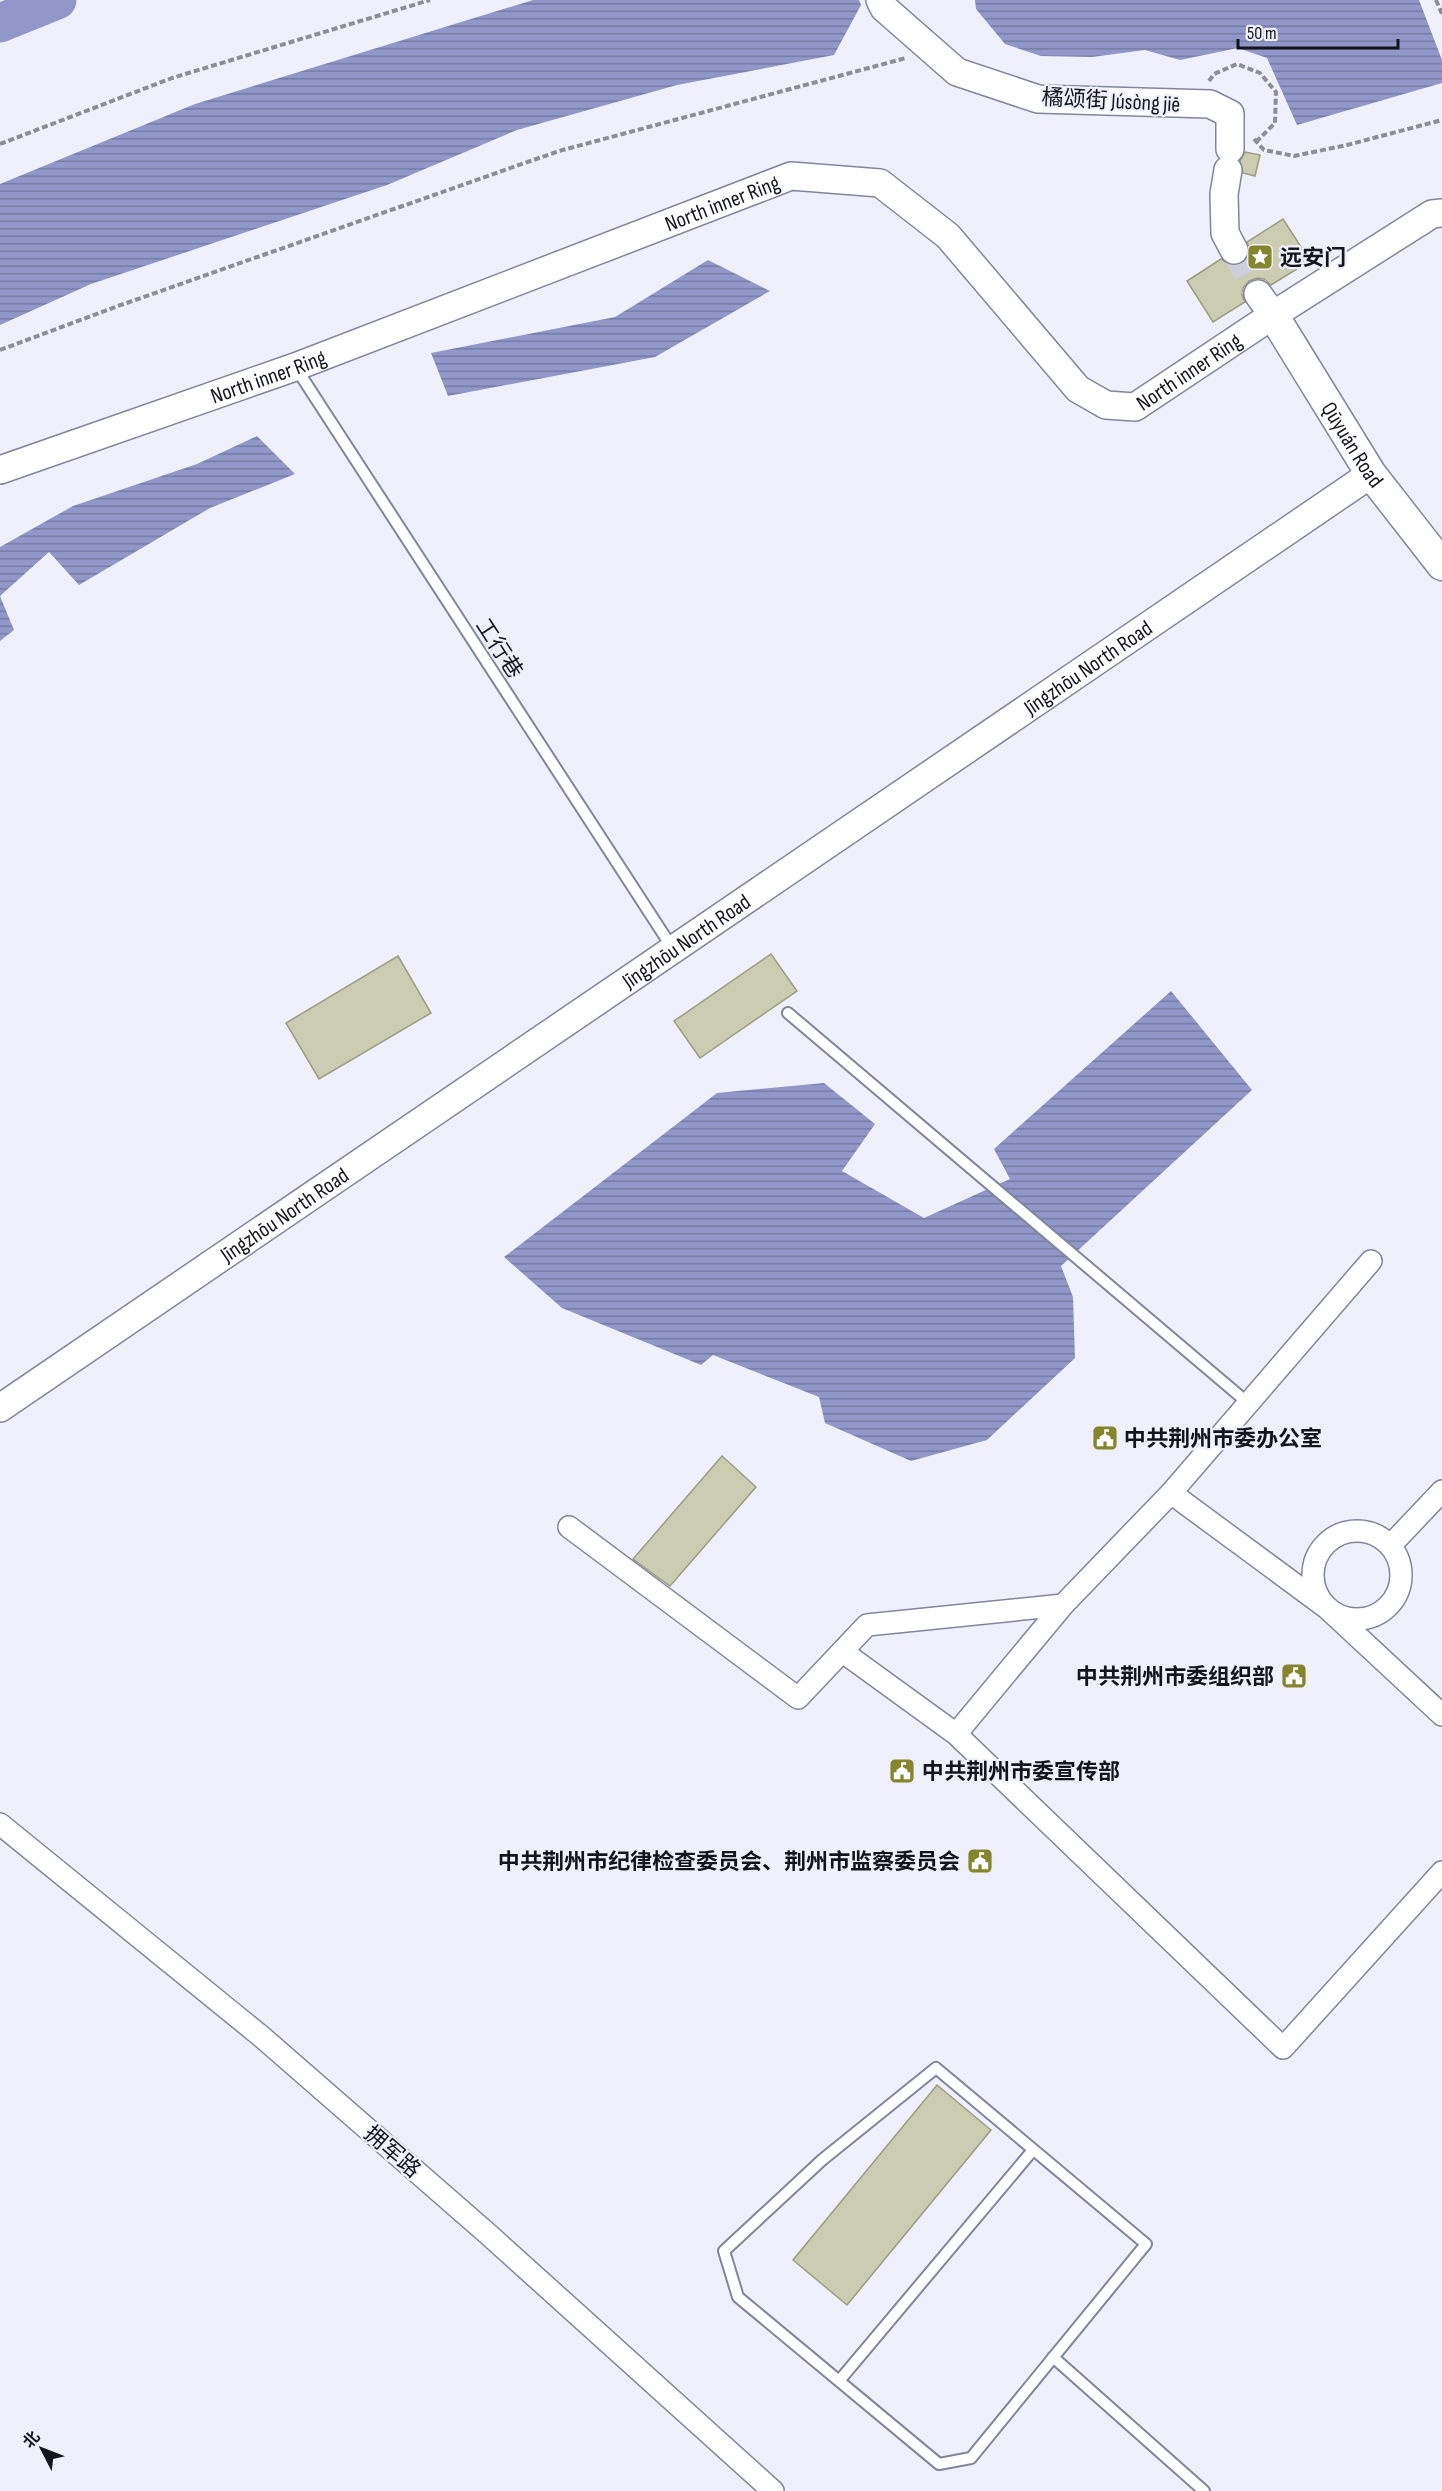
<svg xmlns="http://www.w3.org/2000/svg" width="1442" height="2491" viewBox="0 0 1442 2491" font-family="'Sofia Sans Condensed','Noto Sans SC',sans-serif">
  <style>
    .water { fill: url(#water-rules) }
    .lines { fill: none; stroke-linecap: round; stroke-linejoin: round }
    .river { stroke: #9197c8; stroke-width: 39 }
    .building { fill: #cbccb1; stroke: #9c9d83; stroke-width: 1.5 }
    .tertiary-tunnel { stroke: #cecfda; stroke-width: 27; stroke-dasharray: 27 14; stroke-linecap: butt }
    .service-casing { stroke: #82869d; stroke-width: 14 }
    .minor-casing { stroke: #82869d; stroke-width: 24 }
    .tertiary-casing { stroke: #82869d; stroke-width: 30 }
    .secondary-casing { stroke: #82869d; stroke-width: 33 }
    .path { stroke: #8c8d97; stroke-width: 4; stroke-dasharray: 6 3; stroke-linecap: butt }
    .service { stroke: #fff; stroke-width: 10 }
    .minor { stroke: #fff; stroke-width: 21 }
    .tertiary { stroke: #fff; stroke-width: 27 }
    .secondary { stroke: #fff; stroke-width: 30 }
    .labels { text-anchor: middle; stroke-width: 4.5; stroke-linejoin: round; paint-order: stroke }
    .street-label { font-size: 22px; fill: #13141d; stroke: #eff0fb }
    .poi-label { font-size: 22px; font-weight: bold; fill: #13141d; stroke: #eff0fb; text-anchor: start }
  </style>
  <defs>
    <pattern id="water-rules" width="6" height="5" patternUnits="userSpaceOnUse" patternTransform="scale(1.5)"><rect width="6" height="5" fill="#9197c8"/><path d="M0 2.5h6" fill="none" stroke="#757aa2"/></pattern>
  </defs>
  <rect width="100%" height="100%" fill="#eff0fb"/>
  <path class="water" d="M533,0h326l2,5 -27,50 -157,30 -160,45 -130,55 -296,99 -91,41v-141l195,-80z
    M975,0h444l23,60v23l-145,42 -30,-67 -29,-10 -58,12 -35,-10 -53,7 -51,-1 -36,-12 -29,-35z
    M708,260l62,31 -115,66 -207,39 -17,-43 184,-36z
    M257,436l38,38 -85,34 -131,77 -30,-33 -49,44 14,34 -14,11v-94l73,-41 124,-42z
    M1171,991l81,99 -191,176 12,31 2,61 -88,82 -76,21 -86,-38 -6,-26 -106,-42 -12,10 -139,-57 -58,-51 213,-164 107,-10 51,41 -33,47 82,47 86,-39 -16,-30z"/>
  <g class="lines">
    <path class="river" d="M0,23l57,-23"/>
  </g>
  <path class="building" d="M1245,152l15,3 -5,21 -12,-3 -3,-12z
    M1283,219l27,42 -39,24 -7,-6 -7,-1 -8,3 -6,7 -1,7 3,7 -32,20 -26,-41 34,-22 12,7 9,-2 5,-5 3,-8 -3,-9z
    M771,954l26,37 -97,67 -26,-37z
    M398,956l33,57 -112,66 -33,-56z
    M722,1456l34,31 -86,99 -37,-27z
    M937,2085l54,45 -144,175 -54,-45z"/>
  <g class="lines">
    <path class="tertiary-tunnel" d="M1234,250l24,44"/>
    <defs>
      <path id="service" d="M296,368l377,581
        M788,1013l460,390
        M936,2068l210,176 -175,214 -32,6 -201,-167 -14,-46 98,-91z
        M1053,2357l151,134
        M839,2381l194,-231"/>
      <path id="minor" d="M1371,1261l-200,232 -108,112 -107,129 327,314 159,-176
        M1171,1493l156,115 115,107
        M569,1527l229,171 69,-73 196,-20
        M1313 1575a44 44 0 1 1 88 0a44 44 0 1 1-88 0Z
        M1390,1546l52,-55
        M843,1652l113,82
        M0,1824l262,213 226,197 285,257"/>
      <g id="tertiary">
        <path d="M880,0l4,8 73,64 81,27 172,5 20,10v35"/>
        <path d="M1228,170l-4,24 1,39 9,17"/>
        <path d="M1258,294l15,21"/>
        <path id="s1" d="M0,470l295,-103 496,-191 89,7 68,53 130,153 28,16 29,2 138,-92 159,-101 10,-1"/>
        <path id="s2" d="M0,1408l1371,-934"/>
      </g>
      <g id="secondary">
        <path id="s3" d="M1273,315l98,159 71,91"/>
      </g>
    </defs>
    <use href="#service" class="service-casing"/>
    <use href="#minor" class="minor-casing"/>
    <use href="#tertiary" class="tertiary-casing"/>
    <use href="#secondary" class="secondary-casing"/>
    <path class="path" d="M1436,0l6,14
      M1209,81l5,-7 23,-10 23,9 16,19 -1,31 -19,19
      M1254,139l10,11 30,6 53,-11 95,-25
      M0,144l172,-66 258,-78
      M0,350l118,-44 441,-155 347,-93"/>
    <use href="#service" class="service"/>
    <use href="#minor" class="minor"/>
    <use href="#tertiary" class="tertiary"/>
    <use href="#secondary" class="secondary"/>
  </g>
  <defs>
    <symbol id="sight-square" viewBox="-11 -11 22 22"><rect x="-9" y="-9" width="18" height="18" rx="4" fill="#85852e" stroke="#eff0fb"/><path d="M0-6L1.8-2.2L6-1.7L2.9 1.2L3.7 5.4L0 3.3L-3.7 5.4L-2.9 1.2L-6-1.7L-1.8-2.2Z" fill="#fff"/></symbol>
    <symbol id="civic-square" viewBox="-11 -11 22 22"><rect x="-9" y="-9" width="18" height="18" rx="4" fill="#85852e" stroke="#eff0fb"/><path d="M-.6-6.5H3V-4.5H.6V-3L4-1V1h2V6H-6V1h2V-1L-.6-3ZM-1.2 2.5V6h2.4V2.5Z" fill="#fff"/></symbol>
  </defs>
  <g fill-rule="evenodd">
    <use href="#sight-square" x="1245" y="242" width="30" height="30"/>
    <use href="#civic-square" x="1090" y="1423" width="30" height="30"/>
    <use href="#civic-square" x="1279" y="1661" width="30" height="30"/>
    <use href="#civic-square" x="887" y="1756" width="30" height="30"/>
    <use href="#civic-square" x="965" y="1846" width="30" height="30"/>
  </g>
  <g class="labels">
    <g class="street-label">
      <text transform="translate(1111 100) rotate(3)" y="8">橘颂街 Júsòng jiē</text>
      <text dy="8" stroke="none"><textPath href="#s1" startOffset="770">North inner Ring</textPath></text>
      <text dy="8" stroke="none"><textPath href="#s1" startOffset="1346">North inner Ring</textPath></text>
      <text dy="8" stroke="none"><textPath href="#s1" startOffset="284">North inner Ring</textPath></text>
      <text dy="8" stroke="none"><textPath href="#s3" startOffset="152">Qūyuán Road</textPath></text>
      <text transform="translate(500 648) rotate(57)" y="8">工行巷</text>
      <text dy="8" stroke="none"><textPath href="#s2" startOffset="1316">Jīngzhōu North Road</textPath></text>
      <text dy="8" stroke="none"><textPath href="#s2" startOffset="830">Jīngzhōu North Road</textPath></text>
      <text dy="8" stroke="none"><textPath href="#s2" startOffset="344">Jīngzhōu North Road</textPath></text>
      <text transform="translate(393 2151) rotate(41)" y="8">拥军路</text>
    </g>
    <g class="poi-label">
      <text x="1280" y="265">远安门</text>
      <text x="1124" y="1446">中共荆州市委办公室</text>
      <text x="1274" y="1684" text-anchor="end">中共荆州市委组织部</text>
      <text x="922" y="1779">中共荆州市委宣传部</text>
      <text x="960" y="1869" text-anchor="end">中共荆州市纪律检查委员会、荆州市监察委员会</text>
    </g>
  </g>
  <g transform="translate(42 2449) rotate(312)" stroke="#eff0fb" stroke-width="4.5" paint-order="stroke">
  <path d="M0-4.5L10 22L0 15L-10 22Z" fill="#13141d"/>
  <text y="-9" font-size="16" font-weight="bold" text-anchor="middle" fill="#13141d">北</text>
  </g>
  <path d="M1238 39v9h160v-9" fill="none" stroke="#13141d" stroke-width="3"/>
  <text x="1247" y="39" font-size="18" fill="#13141d" stroke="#eff0fb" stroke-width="4.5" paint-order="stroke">50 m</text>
</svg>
